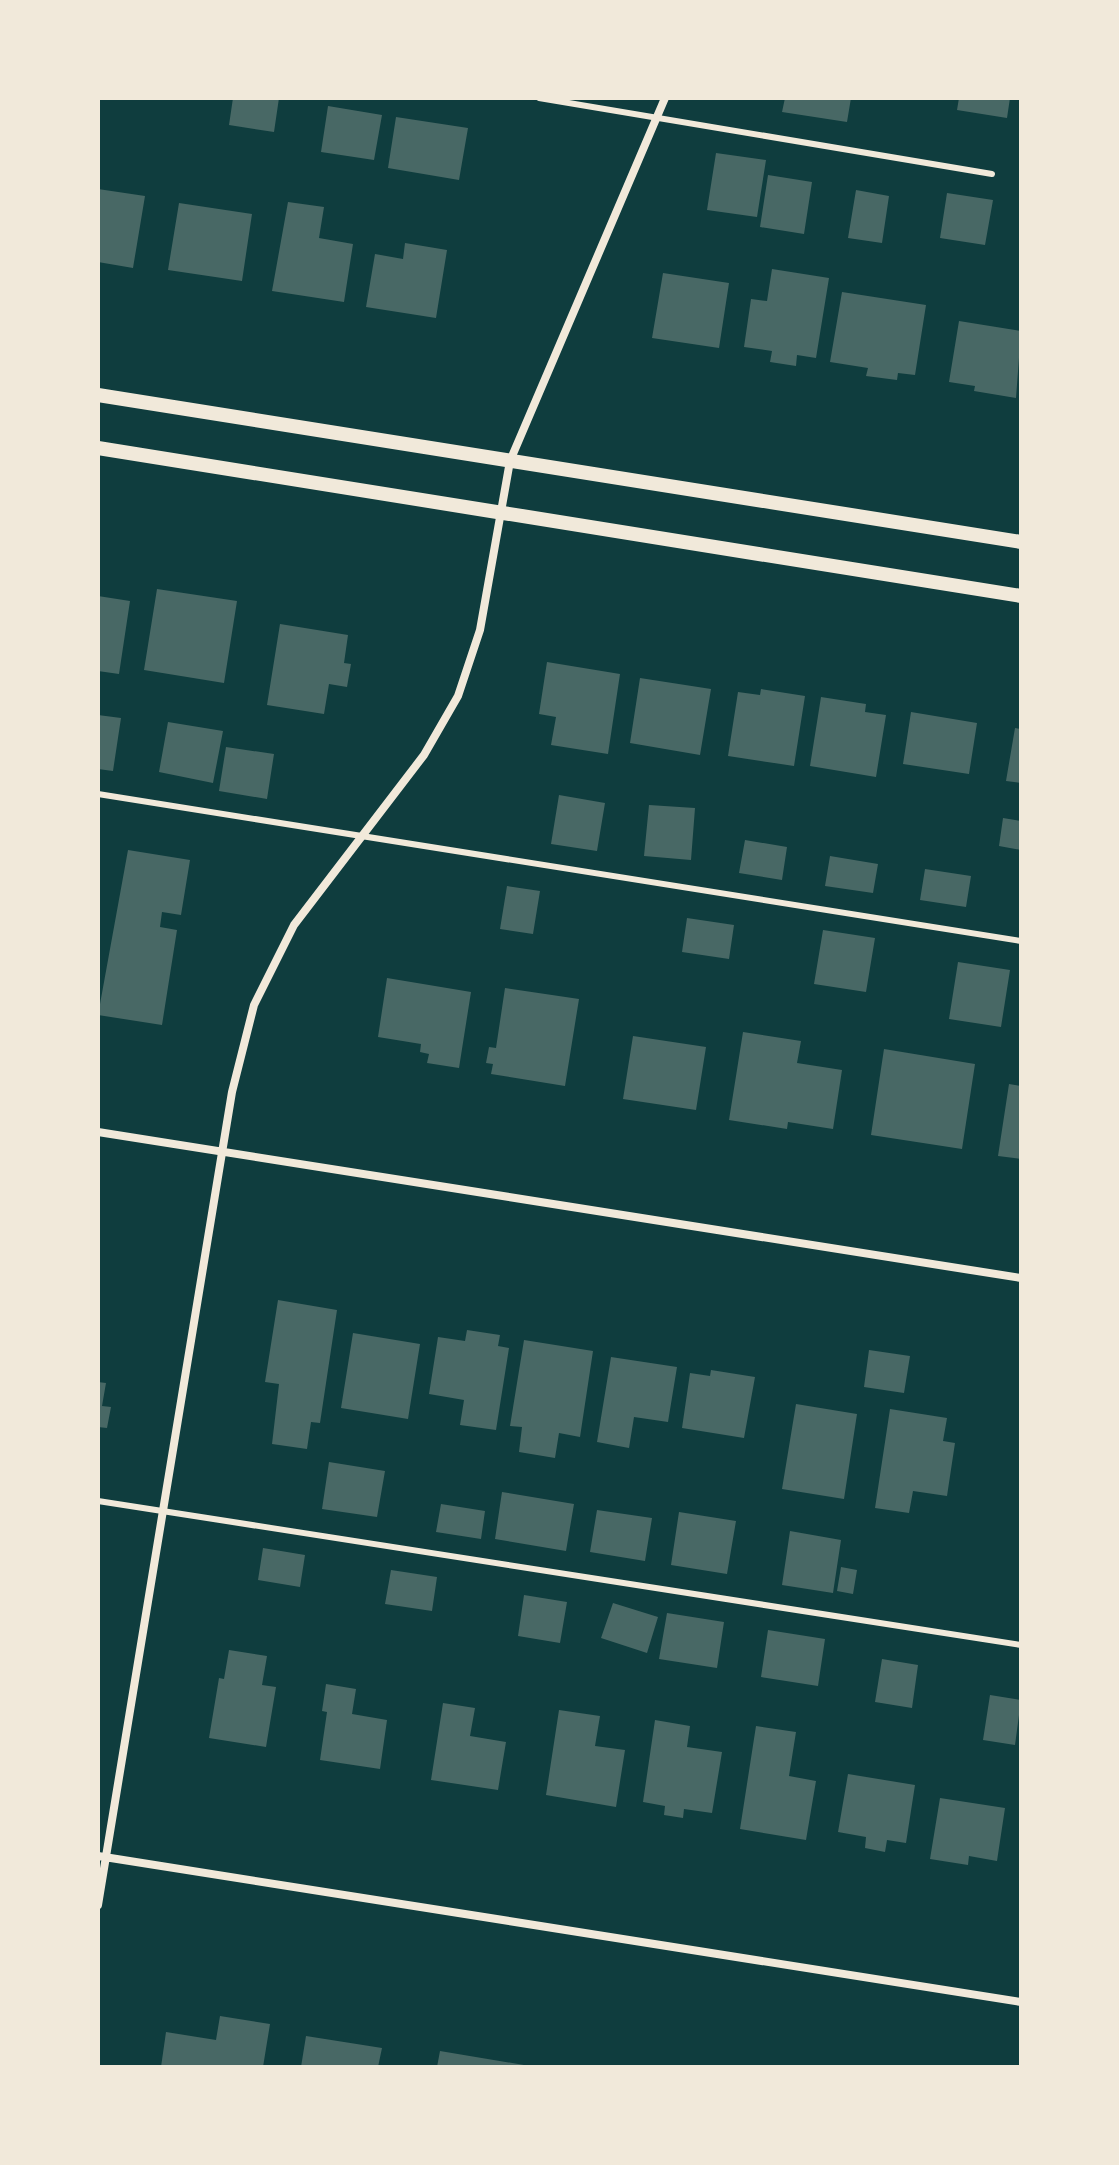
<svg xmlns="http://www.w3.org/2000/svg" width="1119" height="2165" viewBox="0 0 1119 2165" font-family="'Libre Baskerville',serif">
  <style>
    .building { fill: #486865 }
    .lines { fill: none; stroke-linecap: round; stroke-linejoin: round }
    .service { stroke: #f1e9da; stroke-width: 6 }
    .minor { stroke: #f1e9da; stroke-width: 8 }
    .tertiary { stroke: #f1e9da; stroke-width: 14 }
  </style>
  <rect width="100%" height="100%" fill="#0f3d3e"/>
  <path class="building" d="M233,98h46l-5,34 -45,-7z
    M785,98h66l-4,24 -65,-10z
    M959,98h51l-3,20 -50,-8z
    M328,106l54,9 -8,45 -53,-8z
    M396,117l72,11 -9,52 -71,-12z
    M716,153l50,7 -9,57 -50,-7z
    M768,175l44,7 -8,52 -44,-7z
    M98,189l47,7 -12,72 -35,-6z
    M856,190l33,6 -7,47 -34,-5z
    M947,193l46,7 -8,45 -45,-7z
    M288,202l36,5 -5,31 34,6 -9,58 -72,-11z
    M179,203l73,11 -10,67 -74,-11z
    M405,243l42,7 -11,68 -70,-11 9,-53 28,5z
    M772,269l57,9 -13,80 -19,-3 -1,11 -26,-4 2,-11 -28,-4 7,-48 16,2z
    M663,273l66,10 -10,65 -67,-10z
    M842,292l84,13 -11,70 -17,-2 -1,7 -31,-4 2,-8 -38,-6z
    M959,321l62,10 -5,67 -42,-7 1,-5 -26,-4z
    M157,589l80,12 -13,82 -80,-13z
    M98,596l32,5 -11,73 -21,-3z
    M280,624l68,11 -4,28 7,1 -4,23 -18,-3 -5,30 -57,-9z
    M547,662l73,12 -12,80 -57,-9 5,-28 -17,-3z
    M640,678l71,11 -11,66 -70,-12z
    M761,689l44,7 -11,70 -66,-10 10,-64 22,3z
    M821,697l45,7 -1,8 21,3 -10,62 -66,-11z
    M911,712l66,11 -8,51 -66,-10z
    M98,715l23,3 -8,53 -15,-2z
    M168,722l55,9 -10,52 -54,-11z
    M1015,728l6,1v54l-15,-2z
    M226,747l48,7 -7,45 -48,-8z
    M559,795l46,8 -8,48 -46,-7z
    M649,805l46,3 -4,52 -47,-4z
    M1003,818l18,3v29l-22,-4z
    M745,840l42,7 -5,33 -43,-7z
    M128,850l62,10 -9,55 -19,-3 -2,15 17,3 -15,95 -64,-10z
    M830,856l48,8 -5,29 -48,-7z
    M925,869l46,7 -5,31 -46,-7z
    M507,886l33,5 -7,43 -33,-5z
    M687,918l47,7 -5,34 -47,-7z
    M823,930l52,8 -9,54 -52,-8z
    M958,962l52,8 -9,57 -52,-8z
    M387,978l84,14 -12,76 -32,-5 2,-9 -9,-2 1,-8 -43,-7z
    M505,988l74,11 -14,87 -74,-12 2,-10 -7,-1 3,-16 7,1z
    M743,1032l58,9 -4,22 45,7 -9,59 -45,-7 -1,7 -58,-9z
    M633,1036l73,11 -10,63 -73,-11z
    M884,1049l91,15 -13,85 -91,-14z
    M1009,1084l12,2v73l-23,-3z
    M278,1300l59,10 -17,113 -9,-1 -4,27 -35,-5 7,-60 -14,-2z
    M467,1330l33,5 -2,11 11,2 -13,82 -36,-5 4,-25 -35,-6 9,-57 27,4z
    M353,1333l67,11 -12,75 -67,-11z
    M524,1340l69,11 -13,86 -21,-4 -4,25 -36,-6 3,-25 -12,-1z
    M869,1350l41,6 -6,37 -40,-6z
    M611,1357l66,10 -9,55 -34,-5 -5,31 -32,-6z
    M711,1370l44,7 -11,61 -62,-10 8,-55 20,3z
    M98,1382l8,1 -4,23 9,1 -4,21 -9,-1z
    M796,1404l61,10 -13,85 -62,-10z
    M890,1409l57,9 -4,23 12,2 -8,53 -34,-5 -4,22 -34,-5z
    M329,1462l56,9 -8,46 -55,-8z
    M502,1492l72,12 -8,47 -71,-12z
    M441,1504l44,7 -4,28 -45,-7z
    M597,1510l55,8 -7,43 -55,-9z
    M679,1512l57,9 -9,53 -56,-9z
    M790,1531l51,9 -8,53 -51,-8z
    M263,1548l42,7 -5,32 -42,-7z
    M841,1567l16,3 -4,24 -16,-3z
    M391,1570l46,7 -5,34 -47,-7z
    M524,1595l43,7 -7,41 -42,-7z
    M613,1603l45,14 -11,36 -46,-15z
    M667,1613l57,9 -7,46 -58,-9z
    M768,1630l57,9 -7,47 -57,-9z
    M229,1650l38,6 -5,29 14,2 -10,60 -57,-9 10,-60 5,1z
    M882,1659l36,6 -6,43 -37,-6z
    M326,1684l30,5 -4,25 35,6 -7,49 -60,-9 7,-48 -5,-1z
    M990,1695l31,5 -6,45 -32,-5z
    M443,1703l32,5 -5,28 36,6 -8,48 -67,-10z
    M559,1710l41,6 -5,30 30,4 -9,57 -70,-12z
    M655,1720l35,6 -3,21 35,5 -10,61 -28,-4 -1,9 -19,-3 1,-9 -22,-4z
    M756,1726l40,6 -7,44 27,5 -10,59 -66,-11z
    M848,1774l67,11 -9,58 -19,-3 -2,12 -20,-4 1,-11 -28,-5z
    M940,1798l65,10 -8,53 -28,-5 -1,9 -38,-6z
    M220,2016l50,8 -7,43h-102l5,-35 50,8z
    M306,2036l76,12 -4,19h-77z
    M440,2051l84,14v2h-87z"/>
  <g class="lines">
    <path class="service" d="M539,98l453,76
      M98,794l923,147
      M98,1501l923,144"/>
    <path class="minor" d="M98,1132l923,146
      M98,1856l923,146
      M98,1905l134,-813 22,-87 40,-80 130,-170 34,-59 22,-66 30,-169 155,-363"/>
    <path class="tertiary" d="M98,395l923,147
      M98,448l923,148"/>
  </g>
  <rect width="1119" height="2165" fill="none" stroke="#f1e9da" stroke-width="200"/>
</svg>
